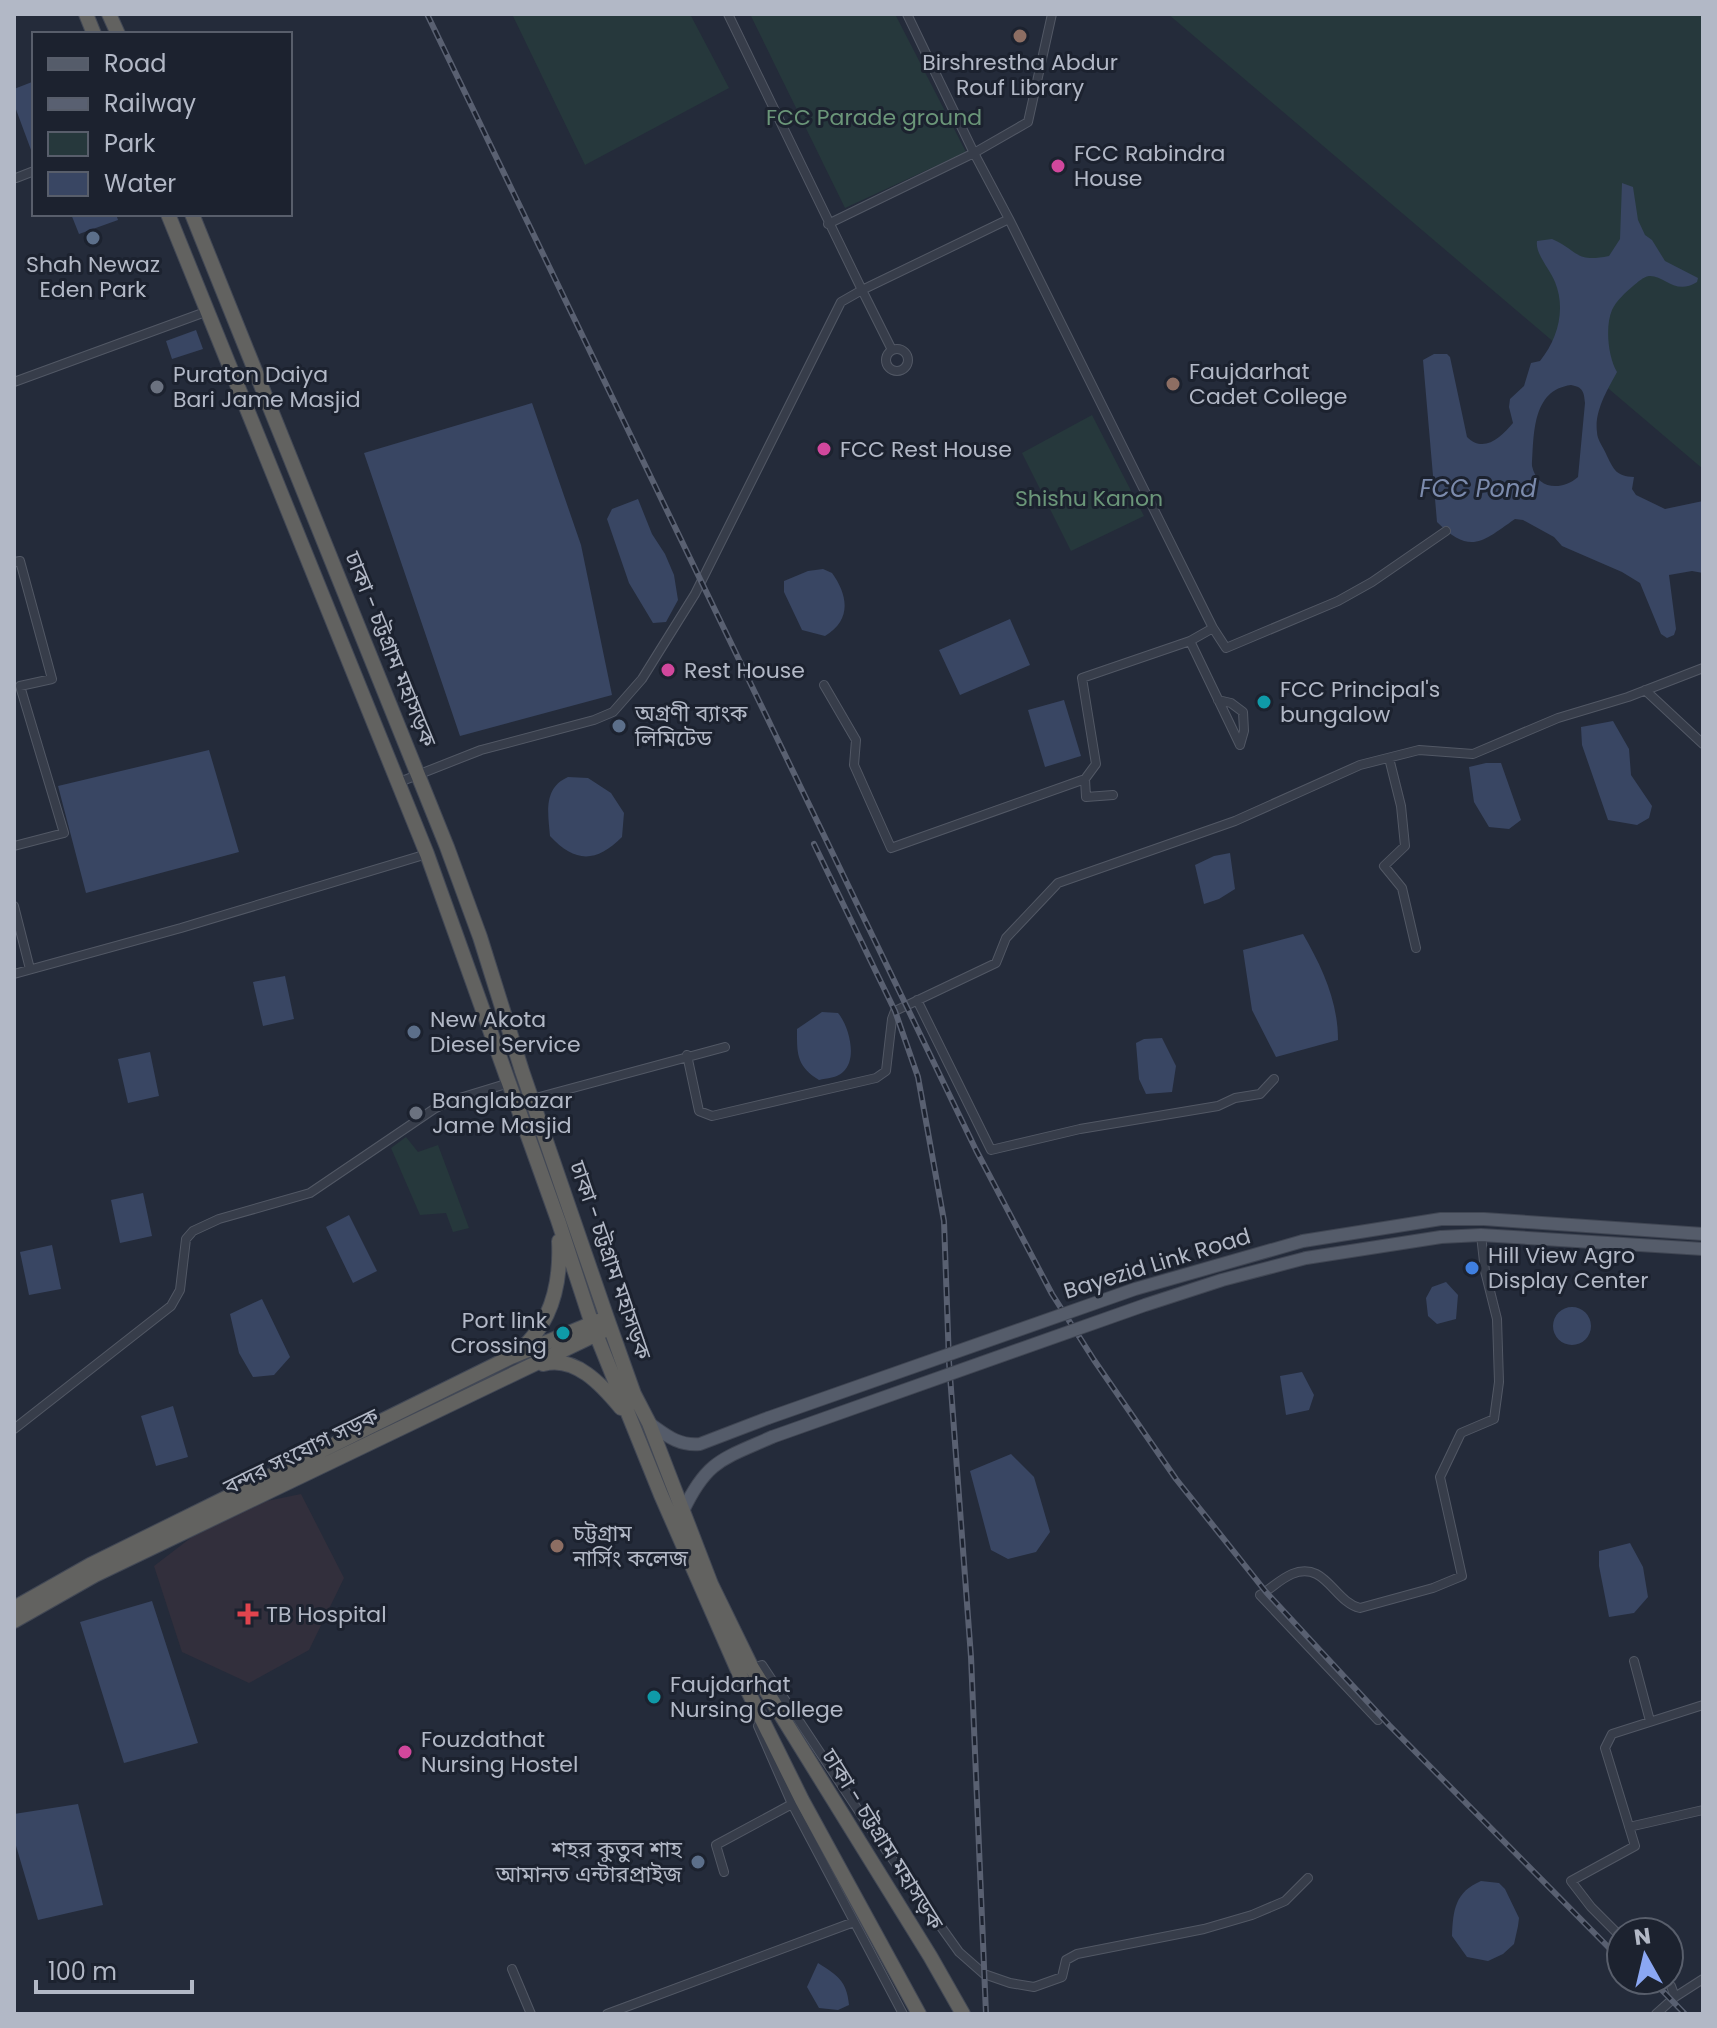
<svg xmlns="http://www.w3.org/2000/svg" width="1717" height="2028" viewBox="0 0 1717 2028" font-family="Poppins,'Noto Sans Bengali',sans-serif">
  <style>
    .medical { fill: #322f3c }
    .green { fill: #26383c }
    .water { fill: #394663; fill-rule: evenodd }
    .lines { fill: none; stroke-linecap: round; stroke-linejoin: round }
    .minor-casing { stroke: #525865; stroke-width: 10 }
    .primary-casing { stroke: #404653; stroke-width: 14 }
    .trunk-casing { stroke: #424855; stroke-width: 16 }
    .minor { stroke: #373d4a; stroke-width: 8 }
    .primary { stroke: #555c6a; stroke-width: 12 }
    .trunk { stroke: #626260; stroke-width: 14 }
    .rail-casing { stroke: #596071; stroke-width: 6 }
    .rail { stroke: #1c222f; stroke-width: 3; stroke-dasharray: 9; stroke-linecap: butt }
    .primary-bridge-casing { stroke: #404653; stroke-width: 14; stroke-linecap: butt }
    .primary-bridge { stroke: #555c6a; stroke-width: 12 }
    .education-dot { fill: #8d6e63; stroke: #1c222f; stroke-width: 3 }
    .hotel-dot { fill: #d1479c; stroke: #1c222f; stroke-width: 3 }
    .service-dot { fill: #5c6f8a; stroke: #1c222f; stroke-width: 3 }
    .worship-dot { fill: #6b7280; stroke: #1c222f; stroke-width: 3 }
    .culture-dot { fill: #0f9aa8; stroke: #1c222f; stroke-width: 3 }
    .shop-dot { fill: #3f7fe0; stroke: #1c222f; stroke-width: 3 }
    .health-dot { fill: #e0444e; stroke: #1c222f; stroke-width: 3 }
    .labels { text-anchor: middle; stroke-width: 6; stroke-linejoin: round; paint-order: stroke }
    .poi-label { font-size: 22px; fill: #b2b8c6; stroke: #1c222f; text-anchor: start }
    .park-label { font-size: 22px; fill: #6b9679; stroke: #1c222f }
    .street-label { font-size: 22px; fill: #b2b8c6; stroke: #1c222f }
    .water-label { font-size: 24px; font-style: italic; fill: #7c8bad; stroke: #1c222f }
  </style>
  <rect width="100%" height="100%" fill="#242b3a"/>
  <path class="medical" d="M301,1494l43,84 -35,72 -60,33 -67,-31 -28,-86 47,-36 61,-28z"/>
  <path class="green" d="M512,14h178l39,74 -144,77z
    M750,14h145l71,138 -121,56z
    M1168,14h535v455z
    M1092,415l52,101 -73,35 -49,-98z
    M406,1137l12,15 20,-7 31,83 -16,4 -7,-19 -26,2 -29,-67z"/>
  <path class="water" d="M32,82l2,1v75l-20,-54v-15z
    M1622,183l11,4 5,33 7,15 7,5 13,21 33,17 -1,4c-22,14 -32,-7 -48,-6 -6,1 -11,6 -16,10 -7,6 -17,15 -21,24 -7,16 -4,47 5,62 -9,17 -23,39 -20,60 0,8 7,16 10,24 7,14 9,20 27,21l-2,12 4,6 29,14 38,-8v72l-11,-2 -23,4 7,54 -2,6 -7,3 -6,-4 -21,-51 -18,-11 -60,-26 -8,-9 -31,-17 -8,-1c-32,22 -44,37 -78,3l-14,-162 11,-6h13l3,3 17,80c17,17 34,0 46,-14l-4,-16 1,-8 14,-13 7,-23 9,-2c18,-22 26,-52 15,-79 -5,-13 -20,-28 -18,-41l15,-2c27,12 23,24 57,17l11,-17zM1571,385c12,2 13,7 14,18l-7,74c-16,14 -41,13 -46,-11 2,-32 0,-76 39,-81z
    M71,214h45l2,6 -39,14z
    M196,330l7,19 -31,10 -6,-18z
    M532,403l49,142 31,150 -152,41 -96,-283z
    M638,499l14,35 13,20 9,21 4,25 -12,22 -13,1 -24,-40 -22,-64 5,-10z
    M823,569l9,4c16,22 20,47 -7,63l-23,-6 -18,-38v-11l24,-10z
    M1010,619l20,46 -70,30 -21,-45z
    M1064,700l17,56 -36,11 -17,-57z
    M1613,721l16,28 2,26 21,31 -3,12 -12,7 -29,-5 -26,-75 -1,-18z
    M209,750l30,102 -153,41 -28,-107z
    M1486,763h15l20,57 -12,9 -20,-2 -15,-25 -5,-35z
    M568,777l20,1 23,15 13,20 -2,24c-26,26 -47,26 -72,-1 -2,-23 -7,-48 18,-59z
    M1230,853l5,36 -16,10 -15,5 -9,-39 19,-9z
    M1303,934c19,33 35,67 35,106l-62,17 -24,-47 -9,-60z
    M285,976l9,43 -31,7 -10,-44z
    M822,1012l16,1c11,13 20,46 5,59 -6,6 -16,6 -24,8 -23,-14 -22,-27 -22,-51z
    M1162,1038l14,28 -4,26 -26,2 -7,-15 -3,-36 8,-4z
    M150,1052l9,44 -31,7 -10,-44z
    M143,1193l9,43 -32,7 -9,-43z
    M349,1215l28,56 -24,12 -27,-56z
    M52,1245l9,44 -32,6 -9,-43z
    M1446,1282l12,13 -2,24 -19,5 -9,-8 -2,-18 6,-11z
    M262,1299l28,58 -16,18 -21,2 -14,-24 -9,-39z
    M1553 1326a19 19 0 1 1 38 0a19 19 0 1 1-38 0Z
    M1302,1372l12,23 -5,15 -23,5 -6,-39z
    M173,1406l15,51 -32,9 -15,-50z
    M1011,1454l23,23 16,55 -14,20 -28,7 -17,-9 -21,-79z
    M1630,1543l13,24 5,30 -14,16 -25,4 -10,-51v-15z
    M152,1601l46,142 -74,20 -44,-141z
    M78,1804l25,101 -65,15 -24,-81v-25z
    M1481,1881l18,2 6,6 14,29 -1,8 -4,18 -11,10 -15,7 -21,-4 -15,-21c1,-26 3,-44 29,-55z
    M818,1963c19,12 29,18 31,42l-11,5 -19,-2 -12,-21z"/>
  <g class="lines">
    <defs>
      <path id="minor" d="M907,14l67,139 54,-31 24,-108
        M16,178l18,-7
        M828,224l146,-71 35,66 -147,71 30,60
        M886 360a11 11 0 1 1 22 0a11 11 0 1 1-22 0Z
        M14,382l194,-71
        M14,562l6,-1 32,118 -32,7 44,147 -50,13
        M1213,628l13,20 112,-47 34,-19 74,-51
        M1190,641l50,104
        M824,685l32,55 -2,25 37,83 194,-69 11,-15 -14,-86 108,-37 23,-13 -204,-409
        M1645,690l58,54
        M1218,700l13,3 12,9 1,19 -4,14
        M1389,758l12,48 4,40 -21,20 18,22 14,60
        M1085,779l1,18 27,-2
        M397,783l84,-33 113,-30 19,-8 29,-33 53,-85 146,-292 21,-12 -134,-276
        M14,906l16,63
        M14,974l167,-46 246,-74
        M917,1000l74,150 89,-21 138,-23 17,-8 25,-4 14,-15
        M687,1055l12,56 13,5 164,-38 10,-7 6,-52 3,-8 101,-48 10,-25 52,-55 177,-62 125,-56 59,-15 54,4 85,-36 70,-21 75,-29
        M532,1099l193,-52
        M14,1429l157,-123 9,-16 6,-51 7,-8 26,-12 91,-26 124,-84 16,-8 59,-18
        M1634,1661l16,60
        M752,1668l10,-3 104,157 93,130 25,22 26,9 24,4 28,-10 4,-17 11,-6 127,-25 48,-14 33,-14 23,-23
        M1378,1720l-118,-125c11,-6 20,-16 32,-21 33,-14 42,28 68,34l73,-20 29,-12 -22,-99 21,-44 33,-14 5,-37 -2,-63 -12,-48 -4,-36
        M758,1726l34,78 111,210
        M1629,1827l74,-17
        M724,1872l-8,-27 76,-41
        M1621,1937l-30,-30 -20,-26 64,-35 -30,-98 7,-14 91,-29
        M512,1969l19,45
        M1675,1997l28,-18
        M607,2014l247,-92
        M1656,2014l19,-17 -4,-11 -6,-6"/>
      <path id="primary" d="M1303,1241l138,-22h43l219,15
        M1306,1258l135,-21 40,-2 222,14
        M649,1423c17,12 29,23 51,21l68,-26
        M683,1511c24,-51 40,-52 89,-74"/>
      <path id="trunk" d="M86,14l8,20
        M109,14l9,20
        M168,214l259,640 131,366 34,104 69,171 78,178 63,127 117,214
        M192,214l255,633 33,90 42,134 85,247 27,76 15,29 62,161 41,84 178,288 33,58
        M521,1349c32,-28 40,-67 38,-108
        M543,1364c32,-9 59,21 78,44
        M14,1608l76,-43 421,-208 87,-36
        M14,1621l81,-46 508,-244"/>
    </defs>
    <use href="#minor" class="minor-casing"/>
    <use href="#primary" class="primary-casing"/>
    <use href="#trunk" class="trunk-casing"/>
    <use href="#minor" class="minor"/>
    <use href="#primary" class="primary"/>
    <use href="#trunk" class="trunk"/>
    <defs>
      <path id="rail" d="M427,14l549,1136 76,144 42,66 82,119 90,113 123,133 232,235
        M814,844l81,167 23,66 26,144 5,141 22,295 15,357
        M1652,1980l33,34"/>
    </defs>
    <use href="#rail" class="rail-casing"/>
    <use href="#rail" class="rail"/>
    <defs>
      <path id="primary-bridge" d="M768,1418l367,-129 168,-48
        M772,1437l373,-132 77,-25 84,-22"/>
    </defs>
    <use href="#primary-bridge" class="primary-bridge-casing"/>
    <use href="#primary-bridge" class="primary-bridge"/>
  </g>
  <g class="education-dot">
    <circle cx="1020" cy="36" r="8"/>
    <circle cx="1173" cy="384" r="8"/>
    <circle cx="557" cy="1546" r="8"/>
  </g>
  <g class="hotel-dot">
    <circle cx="1058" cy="166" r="8"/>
    <circle cx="824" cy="449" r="8"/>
    <circle cx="668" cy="670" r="8"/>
    <circle cx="405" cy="1752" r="8"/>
  </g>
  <g class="service-dot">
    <circle cx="93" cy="238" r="8"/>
    <circle cx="619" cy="726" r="8"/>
    <circle cx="414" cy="1032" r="8"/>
    <circle cx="698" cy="1862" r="8"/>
  </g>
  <g class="worship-dot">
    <circle cx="157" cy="387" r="8"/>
    <circle cx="416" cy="1113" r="8"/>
  </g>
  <g class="culture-dot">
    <circle cx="1264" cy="702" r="8"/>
    <circle cx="563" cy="1333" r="8"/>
    <circle cx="654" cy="1697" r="8"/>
  </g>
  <circle class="shop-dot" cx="1472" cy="1268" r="8"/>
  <path class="health-dot" d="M244 1602h8v8h8v8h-8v8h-8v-8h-8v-8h8z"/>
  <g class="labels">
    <g class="poi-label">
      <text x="1020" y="70" text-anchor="middle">Birshrestha Abdur<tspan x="1020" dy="25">Rouf Library</tspan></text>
      <text x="1074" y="161">FCC Rabindra<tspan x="1074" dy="25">House</tspan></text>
      <text x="93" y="272" text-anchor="middle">Shah Newaz<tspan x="93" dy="25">Eden Park</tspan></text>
      <text x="1189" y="379">Faujdarhat<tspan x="1189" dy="25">Cadet College</tspan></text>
      <text x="173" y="382">Puraton Daiya<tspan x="173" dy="25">Bari Jame Masjid</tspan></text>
      <text x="840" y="457">FCC Rest House</text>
      <text x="684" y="678">Rest House</text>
      <text x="1280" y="697">FCC Principal's<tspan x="1280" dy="25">bungalow</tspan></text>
      <text x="635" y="721">অগ্রণী ব্যাংক<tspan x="635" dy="25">লিমিটেড</tspan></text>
      <text x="430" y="1027">New Akota<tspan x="430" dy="25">Diesel Service</tspan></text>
      <text x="432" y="1108">Banglabazar<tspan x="432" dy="25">Jame Masjid</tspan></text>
      <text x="1488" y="1263">Hill View Agro<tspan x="1488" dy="25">Display Center</tspan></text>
      <text x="547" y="1328" text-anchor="end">Port link<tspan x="547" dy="25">Crossing</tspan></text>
      <text x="573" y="1541">চট্টগ্রাম<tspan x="573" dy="25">নার্সিং কলেজ</tspan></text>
      <text x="266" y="1622">TB Hospital</text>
      <text x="670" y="1692">Faujdarhat<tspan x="670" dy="25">Nursing College</tspan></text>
      <text x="421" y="1747">Fouzdathat<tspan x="421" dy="25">Nursing Hostel</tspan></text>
      <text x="682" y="1857" text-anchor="end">শহর কুতুব শাহ<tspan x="682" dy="25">আমানত এন্টারপ্রাইজ</tspan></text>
    </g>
    <g class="park-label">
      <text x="874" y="125">FCC Parade ground</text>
      <text x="1089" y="506">Shishu Kanon</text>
    </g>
    <g class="street-label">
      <text transform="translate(391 649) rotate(68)" y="8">ঢাকা - চট্টগ্রাম মহাসড়ক</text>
      <text transform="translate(611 1260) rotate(71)" y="8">ঢাকা - চট্টগ্রাম মহাসড়ক</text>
      <text transform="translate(1157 1263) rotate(-17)" y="8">Bayezid Link Road</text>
      <text transform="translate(301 1451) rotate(-26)" y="8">বন্দর সংযোগ সড়ক</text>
      <text transform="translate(883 1839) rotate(58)" y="8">ঢাকা - চট্টগ্রাম মহাসড়ক</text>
    </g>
    <g class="water-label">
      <text x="1478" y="497">FCC Pond</text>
    </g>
  </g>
  <rect width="1717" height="2028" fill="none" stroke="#b2b8c6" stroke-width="32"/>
  <rect x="32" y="32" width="260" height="184" fill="#1c222f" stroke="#585e6b" stroke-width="2"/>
  <rect x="48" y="58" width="40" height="12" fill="#555c6a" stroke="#585e6b" stroke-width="2"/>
  <text x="104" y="72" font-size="24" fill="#b2b8c6">Road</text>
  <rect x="48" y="98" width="40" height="12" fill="#596071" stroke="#585e6b" stroke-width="2"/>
  <text x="104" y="112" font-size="24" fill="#b2b8c6">Railway</text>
  <rect x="48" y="132" width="40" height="24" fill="#26383c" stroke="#585e6b" stroke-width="2"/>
  <text x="104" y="152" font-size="24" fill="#b2b8c6">Park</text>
  <rect x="48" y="172" width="40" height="24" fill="#394663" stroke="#585e6b" stroke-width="2"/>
  <text x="104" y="192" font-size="24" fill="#b2b8c6">Water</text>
  <g transform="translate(1645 1956) rotate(352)"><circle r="38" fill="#1c222f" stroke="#585e6b" stroke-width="2"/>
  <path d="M0-6L14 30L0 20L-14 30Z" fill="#8ba7f3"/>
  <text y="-12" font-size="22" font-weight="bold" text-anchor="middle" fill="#b2b8c6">N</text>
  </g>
  <path d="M36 1980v12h156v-12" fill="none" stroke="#b2b8c6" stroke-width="4"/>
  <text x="48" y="1980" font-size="24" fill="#b2b8c6" stroke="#1c222f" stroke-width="6" paint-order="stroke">100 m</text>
</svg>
